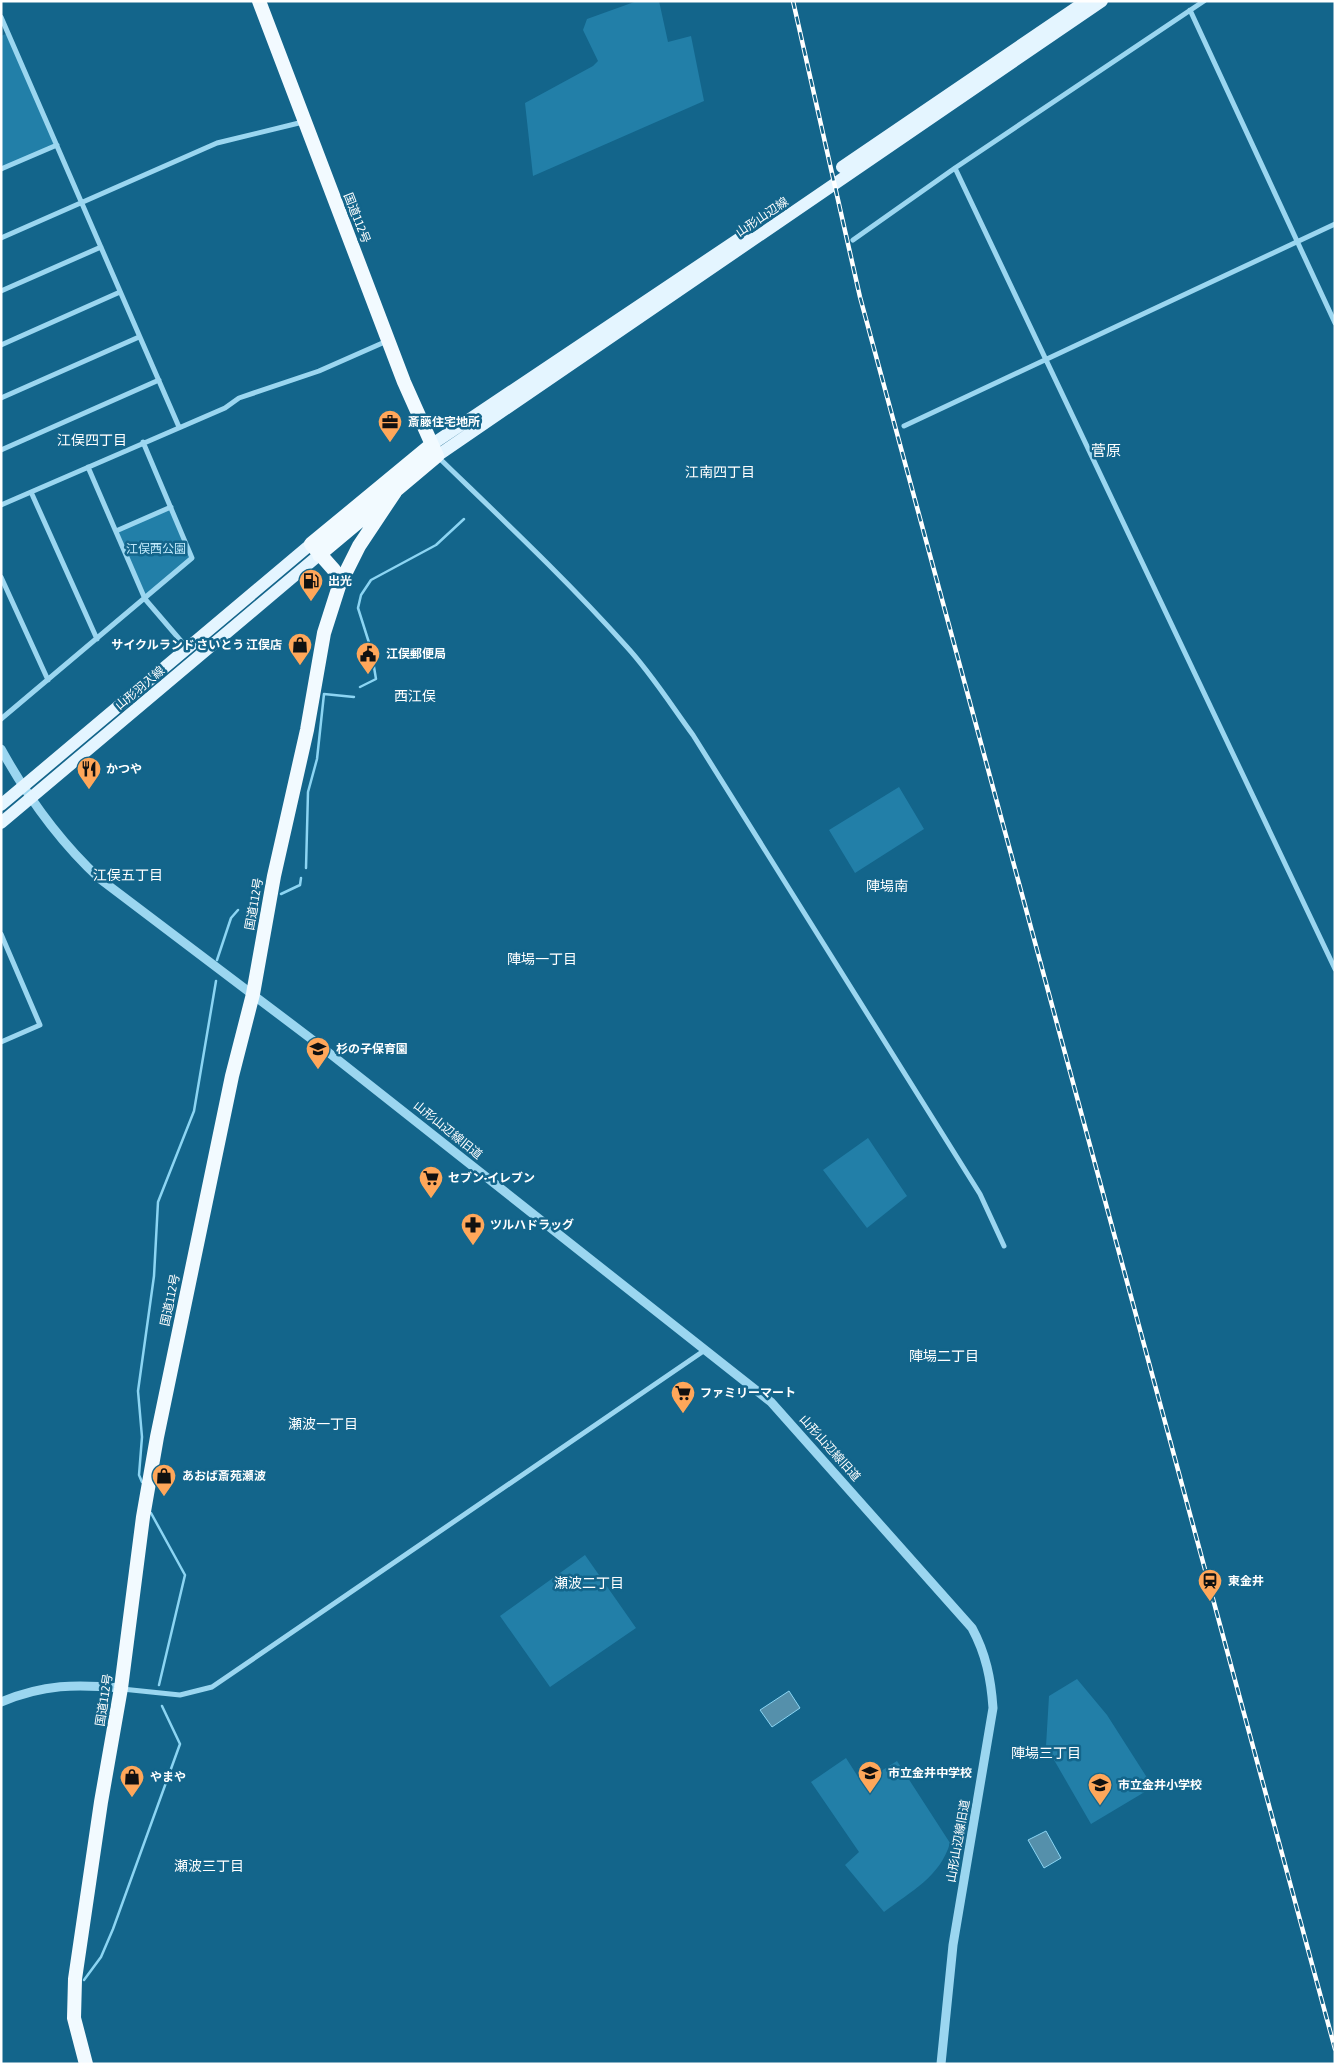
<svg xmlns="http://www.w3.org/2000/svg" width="1336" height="2065" viewBox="0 0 1336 2065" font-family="'Asap Condensed','Noto Sans JP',sans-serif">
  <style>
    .green { fill: #227fa8 }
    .water { fill: #5590ab; stroke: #8cd5f3 }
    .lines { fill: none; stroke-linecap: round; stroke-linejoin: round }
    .stream { stroke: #8cd5f3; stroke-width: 2.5 }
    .minor { stroke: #9bd6f0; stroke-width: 5 }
    .tertiary { stroke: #9bd6f0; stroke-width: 9 }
    .primary { stroke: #e4f5ff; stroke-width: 12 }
    .trunk { stroke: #f2faff; stroke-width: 14 }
    .rail-casing { stroke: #fff; stroke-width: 4.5 }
    .rail { stroke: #13658b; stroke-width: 2.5; stroke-dasharray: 8; stroke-linecap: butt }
    .labels { text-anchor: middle; stroke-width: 5; stroke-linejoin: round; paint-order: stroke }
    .street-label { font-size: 12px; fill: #fff; stroke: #13658b }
    .poi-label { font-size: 12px; font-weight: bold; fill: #fff; stroke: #13658b; text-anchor: start }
    .park-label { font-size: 12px; fill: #c1eafc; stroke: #13658b }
    .neighbourhood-label { font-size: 14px; fill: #fff; stroke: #13658b }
    .quarter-label { font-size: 15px; fill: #fff; stroke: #13658b }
  </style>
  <rect width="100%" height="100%" fill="#13658b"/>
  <path class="green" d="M637,1h22l9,41 23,-6 13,65 -171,75 -8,-73 68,-37 5,-5 -15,-31 4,-11z
    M8,33l49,112 -56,24v-133z
    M171,507l21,51 -47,41 -29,-68z
    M899,787l25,42 -69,44 -26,-43z
    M868,1138l39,58 -40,32 -44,-58z
    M585,1555l51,73 -86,59 -50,-71z
    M1077,1679l30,36 46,72 -62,37 -45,-78 3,-50z
    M846,1758l16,25 35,-22 53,82c-10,34 -39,48 -66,69l-39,-47 14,-13 -48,-70z"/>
  <path class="water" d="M789,1691l11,17 -28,19 -12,-17z
    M1046,1831l15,27 -17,10 -16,-28z"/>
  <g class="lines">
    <path class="stream" d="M360,687l16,-8 -5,-30 -13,-41 3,-13 10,-15 65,-35 28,-26
      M306,868l2,-76 9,-33 7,-65 30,3
      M281,894l19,-9 1,-7
      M217,960l14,-42 7,-8
      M142,1482l-3,-7 3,-38 -4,-46 16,-115 4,-74 36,-91 22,-130
      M151,1513l34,62 -26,110
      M84,1980l17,-23 12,-28 67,-185 -18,-38"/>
    <path class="minor" d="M1190,10l145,313
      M1,17l178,410
      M955,168l380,801
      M1,169l56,-24
      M1,238l216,-95 86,-21
      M853,240l102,-72 249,-167
      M1,291l100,-44
      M1,345l119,-53
      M1,398l138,-61
      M904,426l431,-202
      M1,450l158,-70
      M438,457c64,62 129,123 188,189 25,27 45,59 67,89l287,459 24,52
      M88,467l57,132 42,49
      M31,492l66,147
      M1,505l224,-97 14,-10 80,-27 68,-30
      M116,531l55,-24
      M1,577l47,103
      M1,719l191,-161 -49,-116
      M1,934l39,91 -39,17
      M122,1689l58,6 32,-8 493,-337"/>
    <path class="tertiary" d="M1,749c26,47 59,93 99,130l214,162 457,361 201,226c14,26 19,51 21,80l-40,237 -12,119
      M1,1702c43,-18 75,-18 120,-14"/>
    <path class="primary" d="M842,167l244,-166
      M431,445l315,-211
      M437,456l665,-455
      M1,805l310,-261
      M1,823l318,-268"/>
    <path class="trunk" d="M259,1l145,381 33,74 -118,99
      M339,586l-5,-16 -23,-26 120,-99
      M86,2064l-12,-46 1,-39 26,-177 20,-114 22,-171 14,-80 75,-361 21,-82 21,-118 33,-146 17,-97 15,-47 20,-40 36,-54"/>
    <defs>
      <path id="rail" d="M793,1l67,296 475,1752"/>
    </defs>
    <use href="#rail" class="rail-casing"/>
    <use href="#rail" class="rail"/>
  </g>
  <defs>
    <symbol id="office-pin" viewBox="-11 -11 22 30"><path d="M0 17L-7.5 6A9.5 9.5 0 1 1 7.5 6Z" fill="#ffa75a" stroke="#13658b"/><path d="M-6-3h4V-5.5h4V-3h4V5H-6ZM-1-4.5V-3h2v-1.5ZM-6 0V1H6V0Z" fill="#111"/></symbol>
    <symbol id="fuel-pin" viewBox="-11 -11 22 30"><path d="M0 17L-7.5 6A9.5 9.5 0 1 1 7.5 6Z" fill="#ffa75a" stroke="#13658b"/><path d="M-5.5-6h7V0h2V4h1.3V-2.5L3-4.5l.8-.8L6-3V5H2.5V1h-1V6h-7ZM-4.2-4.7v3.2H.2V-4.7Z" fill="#111"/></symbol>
    <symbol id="shop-pin" viewBox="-11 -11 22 30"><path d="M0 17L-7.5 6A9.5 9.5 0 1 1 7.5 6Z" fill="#ffa75a" stroke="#13658b"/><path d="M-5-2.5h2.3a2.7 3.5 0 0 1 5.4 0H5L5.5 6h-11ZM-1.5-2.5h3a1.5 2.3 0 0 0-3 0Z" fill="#111"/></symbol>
    <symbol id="civic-pin" viewBox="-11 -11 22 30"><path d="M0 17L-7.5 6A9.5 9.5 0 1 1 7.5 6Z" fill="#ffa75a" stroke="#13658b"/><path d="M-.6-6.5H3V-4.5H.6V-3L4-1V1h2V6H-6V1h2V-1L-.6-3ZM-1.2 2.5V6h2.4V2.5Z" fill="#111"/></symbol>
    <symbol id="restaurant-pin" viewBox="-11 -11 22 30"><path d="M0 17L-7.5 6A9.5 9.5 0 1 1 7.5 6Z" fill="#ffa75a" stroke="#13658b"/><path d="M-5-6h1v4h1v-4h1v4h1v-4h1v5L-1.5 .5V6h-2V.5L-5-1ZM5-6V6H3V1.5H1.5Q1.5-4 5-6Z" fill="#111"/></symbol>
    <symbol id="school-pin" viewBox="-11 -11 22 30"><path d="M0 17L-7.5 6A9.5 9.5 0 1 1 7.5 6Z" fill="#ffa75a" stroke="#13658b"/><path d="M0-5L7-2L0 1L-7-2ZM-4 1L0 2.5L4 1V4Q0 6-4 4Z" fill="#111"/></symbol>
    <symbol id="supermarket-pin" viewBox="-11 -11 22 30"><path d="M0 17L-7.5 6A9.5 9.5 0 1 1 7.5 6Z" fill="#ffa75a" stroke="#13658b"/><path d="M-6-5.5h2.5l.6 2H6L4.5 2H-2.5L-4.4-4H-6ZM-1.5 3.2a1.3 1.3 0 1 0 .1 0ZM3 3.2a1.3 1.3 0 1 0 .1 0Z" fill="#111"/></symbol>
    <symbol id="pharmacy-pin" viewBox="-11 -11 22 30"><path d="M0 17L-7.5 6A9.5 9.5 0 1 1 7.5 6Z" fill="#ffa75a" stroke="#13658b"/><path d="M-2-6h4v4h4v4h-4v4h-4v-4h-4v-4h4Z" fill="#111"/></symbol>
    <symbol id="station-pin" viewBox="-11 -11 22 30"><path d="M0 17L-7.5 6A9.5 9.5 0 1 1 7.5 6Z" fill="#ffa75a" stroke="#13658b"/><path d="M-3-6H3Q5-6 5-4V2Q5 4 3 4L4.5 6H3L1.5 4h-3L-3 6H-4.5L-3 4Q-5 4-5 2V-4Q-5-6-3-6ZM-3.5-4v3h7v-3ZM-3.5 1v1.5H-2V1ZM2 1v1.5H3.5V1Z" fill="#111"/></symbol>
  </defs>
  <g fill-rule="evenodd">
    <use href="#office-pin" x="376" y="408" width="28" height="38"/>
    <use href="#fuel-pin" x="297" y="567" width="28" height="38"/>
    <use href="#shop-pin" x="286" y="631" width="28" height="38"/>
    <use href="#civic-pin" x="354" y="640" width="28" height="38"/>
    <use href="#restaurant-pin" x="75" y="755" width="28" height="38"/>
    <use href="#school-pin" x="304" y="1035" width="28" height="38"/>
    <use href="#supermarket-pin" x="417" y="1164" width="28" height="38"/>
    <use href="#pharmacy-pin" x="459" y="1211" width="28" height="38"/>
    <use href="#supermarket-pin" x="669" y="1379" width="28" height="38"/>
    <use href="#shop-pin" x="150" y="1462" width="28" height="38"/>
    <use href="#station-pin" x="1196" y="1567" width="28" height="38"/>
    <use href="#school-pin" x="856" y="1759" width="28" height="38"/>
    <use href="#shop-pin" x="118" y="1763" width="28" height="38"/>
    <use href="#school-pin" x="1086" y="1771" width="28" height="38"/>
  </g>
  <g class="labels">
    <g class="street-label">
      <text transform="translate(762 217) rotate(-34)" y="4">山形山辺線</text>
      <text transform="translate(357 218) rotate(69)" y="4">国道112号</text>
      <text transform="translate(140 688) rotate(-40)" y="4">山形羽入線</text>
      <text transform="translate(254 904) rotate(-80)" y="4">国道112号</text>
      <text transform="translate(448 1130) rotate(39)" y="4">山形山辺線旧道</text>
      <text transform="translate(170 1300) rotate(-78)" y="4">国道112号</text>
      <text transform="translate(830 1448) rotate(48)" y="4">山形山辺線旧道</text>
      <text transform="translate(104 1700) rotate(-81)" y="4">国道112号</text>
      <text transform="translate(958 1841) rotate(-80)" y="4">山形山辺線旧道</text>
    </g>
    <g class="poi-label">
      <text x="408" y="426">斎藤住宅地所</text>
      <text x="328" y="585">出光</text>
      <text x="282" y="649" text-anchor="end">サイクルランド さいとう 江俣店</text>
      <text x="386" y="658">江俣郵便局</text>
      <text x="106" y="773">かつや</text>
      <text x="336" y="1053">杉の子保育園</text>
      <text x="448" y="1182">セブン-イレブン</text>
      <text x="490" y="1229">ツルハドラッグ</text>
      <text x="700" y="1397">ファミリーマート</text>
      <text x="182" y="1480">あおば斎苑瀬波</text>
      <text x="1228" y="1585">東金井</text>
      <text x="888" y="1777">市立金井中学校</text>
      <text x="150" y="1781">やまや</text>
      <text x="1118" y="1789">市立金井小学校</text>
    </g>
    <g class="park-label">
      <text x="156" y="553">江俣西公園</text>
    </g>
    <g class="neighbourhood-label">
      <text x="92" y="445">江俣四丁目</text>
      <text x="720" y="477">江南四丁目</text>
      <text x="415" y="701">西江俣</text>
      <text x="128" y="880">江俣五丁目</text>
      <text x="887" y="891">陣場南</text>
      <text x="542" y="964">陣場一丁目</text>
      <text x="944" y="1361">陣場二丁目</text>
      <text x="323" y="1429">瀬波一丁目</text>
      <text x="589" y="1588">瀬波二丁目</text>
      <text x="1046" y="1758">陣場三丁目</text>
      <text x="209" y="1871">瀬波三丁目</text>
    </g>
    <g class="quarter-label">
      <text x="1106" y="456">菅原</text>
    </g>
  </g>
  <rect width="1336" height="2065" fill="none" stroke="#ffffff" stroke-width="5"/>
</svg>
